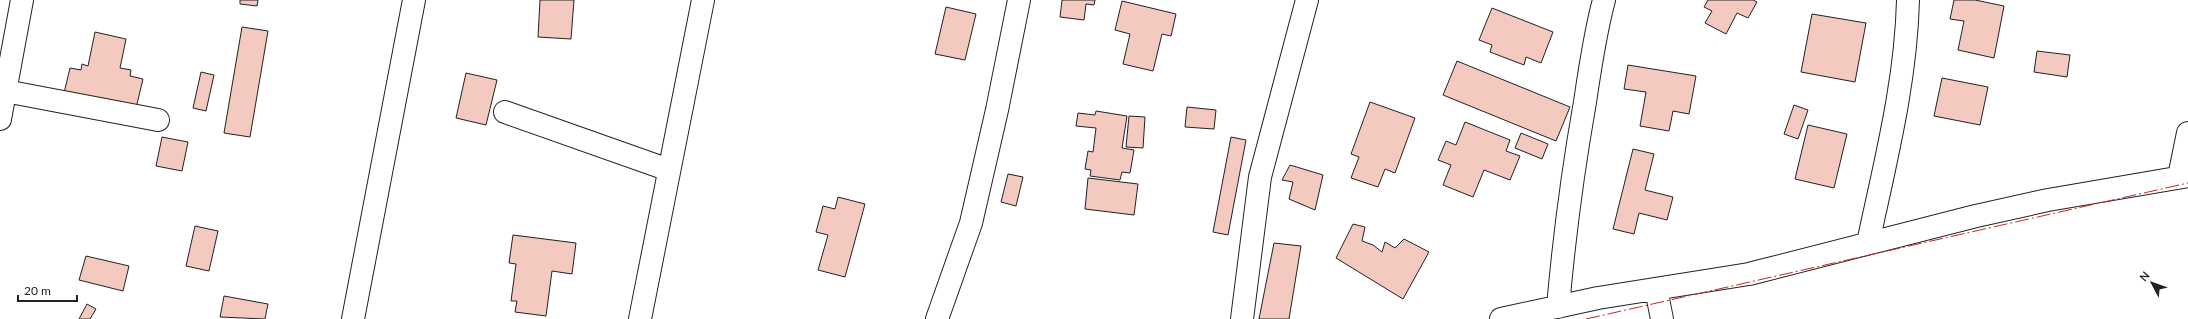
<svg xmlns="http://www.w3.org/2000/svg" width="2188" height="319" viewBox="0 0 2188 319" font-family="Lato,sans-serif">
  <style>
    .building { fill: #f3c9c0; stroke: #222 }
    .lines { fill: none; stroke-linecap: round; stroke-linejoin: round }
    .minor-casing { stroke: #222; stroke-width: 24 }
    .minor { stroke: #fff; stroke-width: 22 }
    .power { stroke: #c62828; stroke-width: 1; stroke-dasharray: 14 3 2 3; stroke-linecap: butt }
  </style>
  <rect width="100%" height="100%" fill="#fff"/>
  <path class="building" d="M240,0h18l-1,6 -17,-2z
    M540,0h34l-3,39 -33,-2z
    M1062,0h33l-1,5 -8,-1 -2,16 -24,-3z
    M1708,0h45l4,2 -9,16 -11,-5 -11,21 -21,-11 7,-12 -8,-4z
    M1954,0h21l29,6 -10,52 -36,-8 6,-29 -14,-2z
    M1122,1l54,13 -5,22 -9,-2 -9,37 -30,-7 7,-30 -15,-4z
    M946,7l30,7 -11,46 -30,-6z
    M1492,8l61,24 -12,31 -15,-6 -2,8 -34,-13 2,-7 -13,-5z
    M1812,14l54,9 -11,59 -54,-10z
    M242,27l26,4 -18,106 -26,-4z
    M95,32l31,7 -6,29 11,2 -1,6 13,3 -7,29 -72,-15 6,-25 11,2 1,-6 6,2z
    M2037,51l33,4 -3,22 -33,-5z
    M1457,61l113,46 -14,34 -113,-46z
    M1628,65l68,11 -7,38 -16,-3 -4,20 -29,-5 6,-34 -22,-3z
    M201,72l13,3 -8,36 -13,-3z
    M466,73l31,7 -11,45 -30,-7z
    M1942,78l46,9 -8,38 -46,-9z
    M1370,102l45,16 -20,55 -10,-4 -7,18 -27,-9 8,-21 -8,-3z
    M1794,105l14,5 -10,29 -14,-5z
    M1187,107l29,3 -2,19 -29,-2z
    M1096,111l31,5 -5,32 12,2 -4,23 -8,-1 -2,8 -30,-4 1,-6 -6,-1 3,-18 5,1 3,-24 -20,-2 2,-13 17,2z
    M1129,116l16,1 -2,31 -17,-1z
    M1465,122l45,18 -4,11 14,5 -10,24 -26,-10 -11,27 -30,-12 8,-20 -13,-5 8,-19 10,4z
    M1808,125l39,9 -13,54 -39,-9z
    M1521,133l27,11 -6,15 -27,-11z
    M162,137l26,5 -6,29 -26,-5z
    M1231,137l15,3 -18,95 -15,-3z
    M1633,149l21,5 -9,36 28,7 -6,23 -28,-7 -5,21 -21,-5z
    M1290,165l33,10 -8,35 -26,-11 4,-17 -11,-2z
    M1008,174l15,3 -7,29 -15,-4z
    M1088,178l50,6 -4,31 -49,-6z
    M838,197l27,7 -20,73 -27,-7 10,-35 -12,-3 7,-26 12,3z
    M1353,224l12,3 -3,14 11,4 9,7 3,-10 10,6 9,-9 25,13 -26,47 -67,-41z
    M195,226l23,5 -9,40 -23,-5z
    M513,235l63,8 -4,31 -20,-3 -6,45 -31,-4 2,-11h-6l5,-37 -7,-1z
    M1274,243l27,3 -12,73h-30z
    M86,256l43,10 -6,25 -44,-11z
    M224,296l44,8 -3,15 -45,-2z
    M87,304l9,5 -6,10h-11z"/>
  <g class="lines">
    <defs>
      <path id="minor" d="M5,91l153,29
        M505,112l164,58
        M0,119l22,-119
        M2179,177l9,-44
        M1868,243c17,-80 38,-160 40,-243
        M1656,289l6,30
        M1558,307c6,-69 15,-137 27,-205 5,-34 10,-69 19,-102
        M353,319l61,-319
        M640,319l63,-319
        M937,319l34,-96 26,-113 22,-110
        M1242,319l18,-142 47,-177
        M1501,319l97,-21 151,-24 227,-58 72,-16 140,-24"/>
    </defs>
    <use href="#minor" class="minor-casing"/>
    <use href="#minor" class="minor"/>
    <path class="power" d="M1586,319l602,-136"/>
  </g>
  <g transform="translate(2152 283) rotate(311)" stroke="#ffffff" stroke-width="3" paint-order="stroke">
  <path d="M0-3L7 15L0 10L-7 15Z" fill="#222222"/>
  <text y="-6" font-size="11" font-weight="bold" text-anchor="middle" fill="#222222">N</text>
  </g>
  <path d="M18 295v6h59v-6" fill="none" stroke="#222222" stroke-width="2"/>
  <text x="24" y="295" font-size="12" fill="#222222" stroke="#ffffff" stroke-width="3" paint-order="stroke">20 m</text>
</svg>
